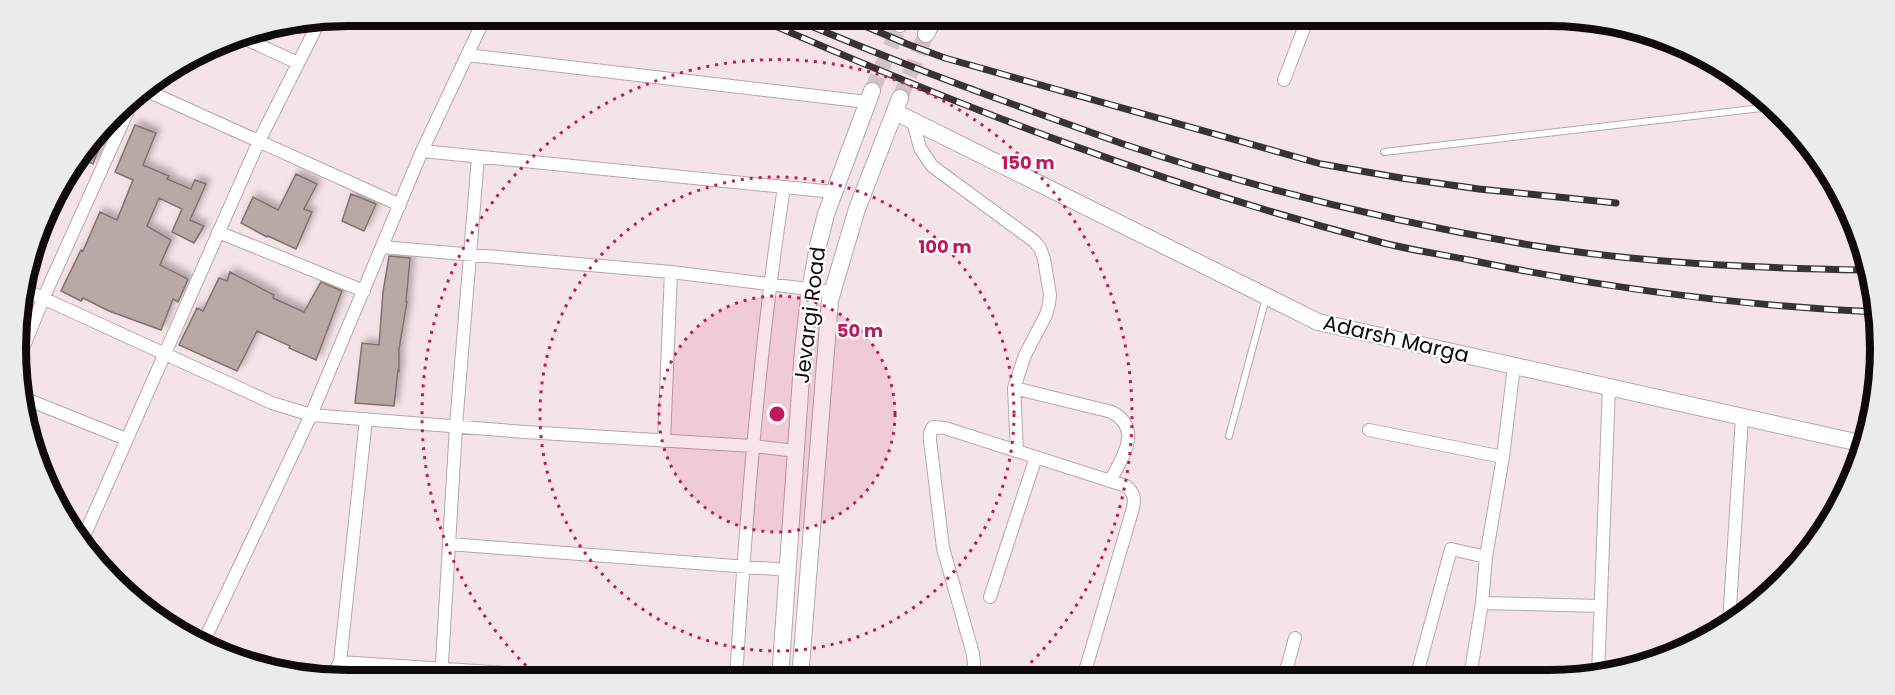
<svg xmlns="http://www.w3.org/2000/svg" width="1895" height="695" viewBox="0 0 1895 695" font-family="Poppins,sans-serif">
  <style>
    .building { fill: #b8a9a6; stroke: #80716f; stroke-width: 1.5; filter: url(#shadow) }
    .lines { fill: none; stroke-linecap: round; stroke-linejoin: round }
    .secondary-tunnel { stroke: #d2c3c6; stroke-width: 16; stroke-dasharray: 16 8; stroke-linecap: butt }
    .lane-casing { stroke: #b6a7a9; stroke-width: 8 }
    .street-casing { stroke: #b6a7a9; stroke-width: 14 }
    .secondary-casing { stroke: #b6a7a9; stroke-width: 18 }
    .lane { stroke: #fff; stroke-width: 6 }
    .street { stroke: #fff; stroke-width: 12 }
    .secondary { stroke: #fff; stroke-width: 16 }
    .rail-casing { stroke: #393233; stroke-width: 7 }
    .rail { stroke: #fff; stroke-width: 4.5; stroke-dasharray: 14; stroke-linecap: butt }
    .ring { fill: none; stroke: #c2185b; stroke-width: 3; stroke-dasharray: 3 6 }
    .labels { text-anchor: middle; stroke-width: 4.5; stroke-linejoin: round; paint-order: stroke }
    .street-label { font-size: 21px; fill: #0f0a0b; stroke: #fff }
    .rim { fill: none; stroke: #0f0a0b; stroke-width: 8 }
    .centre { fill: #c2185b; stroke: #fff; stroke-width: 3 }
    .ring-label { font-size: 18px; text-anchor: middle; font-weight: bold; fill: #c2185b; stroke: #fff; stroke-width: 4.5; stroke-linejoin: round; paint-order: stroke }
  </style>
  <defs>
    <filter id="shadow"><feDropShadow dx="4.5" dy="-4.5" stdDeviation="3" flood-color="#0004"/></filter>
  </defs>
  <rect width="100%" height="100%" fill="#f5e4e7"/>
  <path class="building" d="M135,125l21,8 -13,32 26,11 -2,3 24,10 4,-9 11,4 -16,36 14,6 -10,17 -22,-11 10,-23 -23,-11 -12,28 24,14 -11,25 28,14 -10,23 -5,-3 -12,31 -52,-19 -26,-13 -2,3 -20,-10 20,-41 2,1 17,-39 17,8 16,-40 -18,-8z
    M105,126l2,1 -14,37 -14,-6z
    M296,174l21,10 -13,25 8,3 -16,37 -28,-13 -1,1 -26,-14 12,-26 25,13z
    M351,194l25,10 -12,27 -22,-10z
    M389,256l21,2 -4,44h1l-8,47v22l-1,-1 -4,36 -39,-3 7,-60 17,2 4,-53z
    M230,272l44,23 -1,3 31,14 17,-30 21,9 -26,69 -27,-12 1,-2 -33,-15 -20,40 -58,-26 18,-37 6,3 16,-33 8,3z"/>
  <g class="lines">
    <path class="secondary-tunnel" d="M872,91l28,-67
      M900,98l26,-64"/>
    <defs>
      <path id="lane" d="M1384,152l386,-45
        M1229,436l37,-138"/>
      <path id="street" d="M237,35l61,28
        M467,55l400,47
        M1284,80l25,-65
        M143,89l257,116
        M913,121l7,27 12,18 102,75 6,7 4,11 6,36 -1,9 -3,11 -21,40 -11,33 3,63
        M422,151l412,41
        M218,232l146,59
        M382,247l289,25 161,20
        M23,289l249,114 39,12 214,17 228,14 43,5
        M20,356l23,-57 93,-206
        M1014,388l98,24c31,17 10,46 -2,69
        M21,397l105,42
        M366,419l-26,243 258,17
        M1369,430l134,27 11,-91
        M664,441l7,-169
        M81,543l178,-402 61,-121
        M449,544l339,26
        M990,597l46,-140
        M1482,603l119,3
        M1729,623l13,-206
        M204,641l107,-226 111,-264 64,-136
        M1598,675l11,-288
        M1470,677l12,-74 4,-46
        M331,678l9,-16
        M1284,678l11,-40
        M1416,678l35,-129 35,8 17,-100
        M736,679c10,-164 23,-329 48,-492
        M971,679l3,-15 -1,-10 -30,-106 -12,-100c-1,-7 -3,-15 2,-21l12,1 181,58c8,7 9,12 7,22l-50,170
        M441,680l15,-254 22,-269"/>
      <path id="secondary" d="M900,24l5,-9
        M926,34l10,-19
        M895,112l423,210 546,122
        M780,679l23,-330 7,-59 8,-44 8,-32 46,-123
        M800,679l30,-379 27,-91 43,-111"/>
    </defs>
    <use href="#lane" class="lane-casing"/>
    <use href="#street" class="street-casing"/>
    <use href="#secondary" class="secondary-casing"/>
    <use href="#lane" class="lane"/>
    <use href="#street" class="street"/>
    <use href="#secondary" class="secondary"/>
    <defs>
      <path id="rail" d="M750,15c203,89 411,170 626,226 32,9 65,13 98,20 132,27 267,45 403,51
        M785,15c79,34 160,65 241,94 33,12 67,24 100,36 131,44 267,77 404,100 110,18 223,23 336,25
        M839,15l68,29 38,14 376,106 80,14 78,11 137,14"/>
    </defs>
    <use href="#rail" class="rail-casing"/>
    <use href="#rail" class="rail"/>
  </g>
  <circle cx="777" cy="414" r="118" fill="#c2185b" fill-opacity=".12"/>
  <g class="ring">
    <circle cx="777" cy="414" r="118"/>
    <circle cx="777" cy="414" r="237"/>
    <path d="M539 678A355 355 0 1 1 1015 678"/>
  </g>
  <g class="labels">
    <g class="street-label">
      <text transform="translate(810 315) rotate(-83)" y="7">Jevargi Road</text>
      <text transform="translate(1396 339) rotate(13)" y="7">Adarsh Marga</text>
    </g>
  </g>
  <path d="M0 0H1895V695H0ZM348 26H1548A322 322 0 0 1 1870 348V348A322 322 0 0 1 1548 670H348A322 322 0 0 1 26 348V348A322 322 0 0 1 348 26Z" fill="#ecebeb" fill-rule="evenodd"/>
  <path class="rim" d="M348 26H1548A322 322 0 0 1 1870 348V348A322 322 0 0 1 1548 670H348A322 322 0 0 1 26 348V348A322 322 0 0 1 348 26Z"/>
  <circle cx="777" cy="414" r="9" class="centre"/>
  <g class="ring-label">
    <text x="1028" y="169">150 m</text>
    <text x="945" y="253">100 m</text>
    <text x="860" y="337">50 m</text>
  </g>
</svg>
